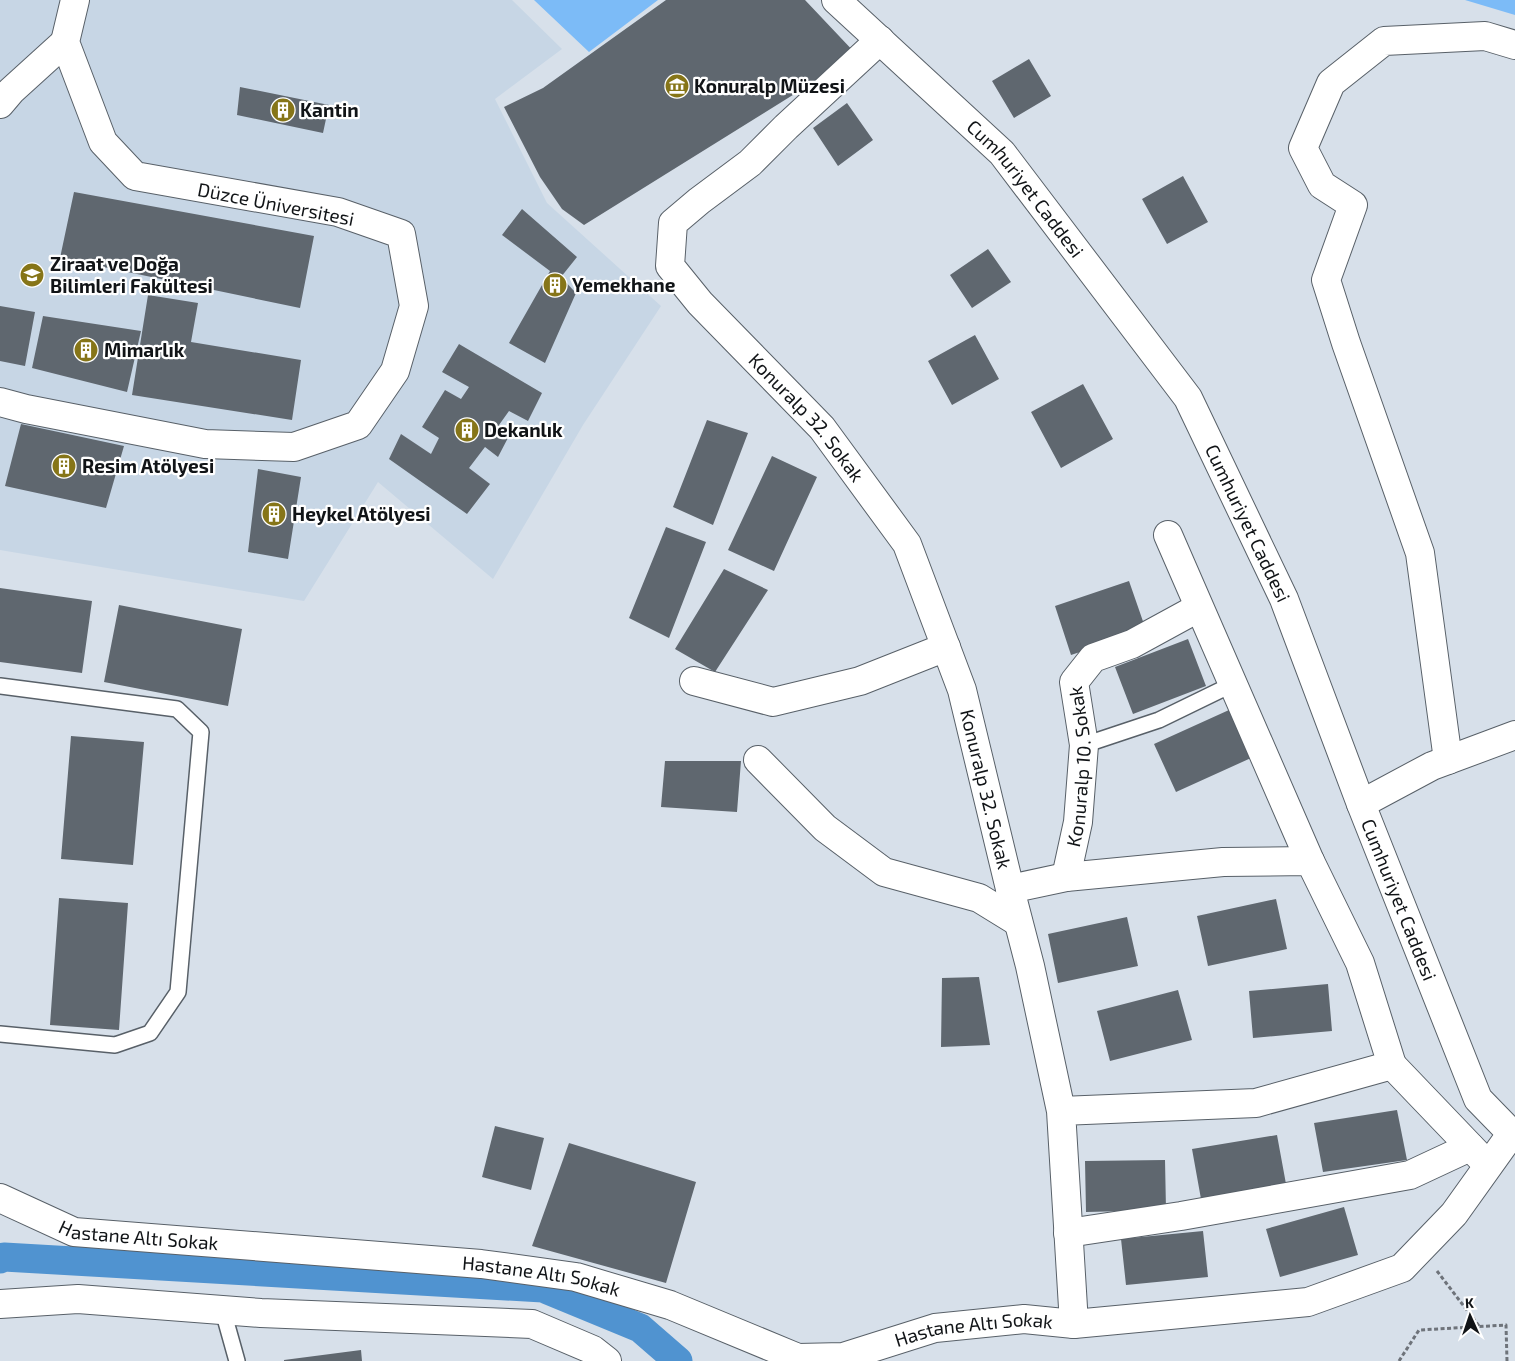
<svg xmlns="http://www.w3.org/2000/svg" width="1515" height="1361" viewBox="0 0 1515 1361" font-family="'Exo 2',sans-serif">
  <style>
    .built { fill: #c7d6e5 }
    .green { fill: #7cbbf7 }
    .lines { fill: none; stroke-linecap: round; stroke-linejoin: round }
    .canal { stroke: #5093d0; stroke-width: 29 }
    .building { fill: #5f676f }
    .lane-casing { stroke: #586068; stroke-width: 18 }
    .street-casing { stroke: #586068; stroke-width: 30 }
    .secondary-casing { stroke: #586068; stroke-width: 30 }
    .path { stroke: #6e737a; stroke-width: 3; stroke-dasharray: 4 2.5; stroke-linecap: butt }
    .lane { stroke: #fff; stroke-width: 15 }
    .street { stroke: #fff; stroke-width: 28 }
    .secondary { stroke: #fff; stroke-width: 28 }
    .labels { text-anchor: middle; stroke-width: 4.5; stroke-linejoin: round; paint-order: stroke }
    .poi-label { font-size: 19px; font-weight: bold; fill: #111417; stroke: #fff; text-anchor: start }
    .street-label { font-size: 19px; fill: #111417; stroke: #fff }
  </style>
  <rect width="100%" height="100%" fill="#d7e0ea"/>
  <path class="built" d="M0,0h512l50,49 -67,50 52,104 114,103 -78,119 -90,154 -115,-97 -74,119 -304,-51z"/>
  <path class="green" d="M534,0h124l-69,52z
    M1465,0h50v15z"/>
  <g class="lines">
    <path class="canal" d="M0,1259l4,-2 539,31 97,40 38,33"/>
  </g>
  <path class="building" d="M666,0h139l52,55 -273,170 -22,-16 -22,-32 -36,-70 39,-19z
    M1029,59l22,37 -37,22 -22,-37z
    M240,87l89,18 -6,28 -86,-18z
    M847,103l26,37 -35,26 -25,-38z
    M1183,176l25,46 -41,22 -25,-45z
    M74,192l240,44 -14,72 -240,-50z
    M522,209l55,48 -16,20 15,16 -31,70 -36,-20 41,-72 -48,-36z
    M988,249l23,33 -39,26 -22,-33z
    M148,295l50,8 -7,39 110,18 -9,60 -160,-25z
    M0,306l35,6 -10,54 -25,-5z
    M43,316l98,15 -14,61 -95,-24z
    M975,335l24,44 -47,26 -24,-44z
    M459,344l83,49 -14,28 -19,-10 -10,14 11,9 -12,23 -13,-10 -16,21 21,16 -23,30 -78,-55 12,-25 30,20 8,-16 -17,-11 23,-37 16,9 8,-12 -27,-15z
    M1083,384l30,55 -52,29 -30,-56z
    M707,420l41,13 -35,92 -40,-18z
    M21,424l103,22 -18,62 -101,-22z
    M772,456l45,21 -43,94 -46,-21z
    M258,469l43,8 -13,82 -40,-7z
    M666,527l40,15 -37,96 -40,-20z
    M724,569l44,21 -53,82 -40,-23z
    M1129,581l17,49 -75,25 -16,-49z
    M0,588l92,13 -10,72 -82,-11z
    M119,605l123,24 -14,77 -124,-24z
    M1188,639l18,47 -73,28 -18,-47z
    M1229,710l22,48 -75,34 -22,-48z
    M71,736l73,6 -11,123 -72,-6z
    M665,761h76l-4,51 -76,-5z
    M59,898l69,5 -9,127 -69,-5z
    M1276,899l11,50 -79,17 -11,-50z
    M1127,917l11,49 -80,17 -10,-49z
    M979,977l11,68 -49,2 1,-69z
    M1328,984l4,47 -79,7 -4,-47z
    M1178,990l14,50 -82,21 -13,-50z
    M1397,1110l10,50 -84,12 -9,-49z
    M495,1126l49,12 -13,52 -49,-13z
    M1277,1135l9,49 -85,15 -9,-50z
    M569,1143l127,39 -30,101 -134,-37z
    M1165,1160l1,50 -80,2 -1,-51z
    M1344,1207l14,48 -78,22 -14,-48z
    M1203,1231l5,46 -82,8 -5,-46z
    M361,1350l1,11h-78v-1z"/>
  <g class="lines">
    <defs>
      <path id="lane" d="M0,686l177,23 24,23 -23,260 -28,41 -35,12 -115,-11
        M1084,745l75,-25 74,-36
        M223,1311l14,50"/>
      <g id="street">
        <path id="s1" d="M880,40l-94,87 -36,36 -51,38 -26,22 -3,43 30,37 122,125 85,116 55,146 48,199"/>
        <path d="M0,104l11,-13 54,-49"/>
        <path d="M0,402l26,7 179,35 89,3 64,-22 37,-54 19,-65 -13,-72 -63,-22 -203,-36 -32,-34 -38,-100 10,-42"/>
        <path d="M1168,535l142,326"/>
        <path d="M694,681l79,21 87,-21 86,-34"/>
        <path d="M758,760l67,68 59,44 95,26 39,24"/>
        <path d="M1448,760l-28,-207 -74,-210 -20,-63 27,-75 -31,-20 -19,-37 28,-65 53,-42 101,-5 30,9"/>
        <path id="s2" d="M1066,877l12,-55 6,-77 -10,-63 19,-24 39,-14 66,-36"/>
        <path d="M1392,1065l90,94"/>
        <path d="M1061,1111l-31,-145 -20,-77 56,-12 157,-15 87,-1 50,102 32,102 -136,38 -195,8 13,213 234,-22 94,-34 52,-54 58,-81"/>
        <path id="s3" d="M0,1198l74,34 407,32 95,13 94,28 128,53 45,-1 92,-29 89,-9 50,5"/>
        <path d="M1068,1233l113,-17 229,-41 60,-28"/>
        <path d="M0,1304l78,-5 183,14 271,11 61,26 14,11"/>
      </g>
      <g id="secondary">
        <path id="s4" d="M836,0l166,153 186,245 96,201 77,205 117,295 37,38"/>
        <path d="M1361,804l71,-38 83,-31"/>
      </g>
    </defs>
    <use href="#lane" class="lane-casing"/>
    <use href="#street" class="street-casing"/>
    <use href="#secondary" class="secondary-casing"/>
    <path class="path" d="M1437,1271l42,55
      M1399,1361l20,-31 87,-5 1,36"/>
    <use href="#lane" class="lane"/>
    <use href="#street" class="street"/>
    <use href="#secondary" class="secondary"/>
  </g>
  <defs>
    <symbol id="museum-disc" viewBox="-11 -11 22 22"><circle r="9.5" fill="#867518" stroke="#fff"/><path d="M0-6L6-3V-2H-6V-3ZM-5-1h2V3h-2ZM-1-1h2V3h-2ZM3-1h2V3H3ZM-6 4H6V6H-6Z" fill="#fff"/></symbol>
    <symbol id="building-disc" viewBox="-11 -11 22 22"><circle r="9.5" fill="#867518" stroke="#fff"/><path d="M-4-6H4V6H1V3H-1V6H-4ZM-2.5-4.3h1.7v1.8h-1.7ZM.8-4.3h1.7v1.8H.8ZM-2.5-1h1.7V.8h-1.7ZM.8-1h1.7V.8H.8Z" fill="#fff"/></symbol>
    <symbol id="university-disc" viewBox="-11 -11 22 22"><circle r="9.5" fill="#867518" stroke="#fff"/><path d="M0-5L7-2L0 1L-7-2ZM-4 1L0 2.5L4 1V4Q0 6-4 4Z" fill="#fff"/></symbol>
  </defs>
  <g fill-rule="evenodd">
    <use href="#museum-disc" x="663" y="72" width="28" height="28"/>
    <use href="#building-disc" x="269" y="96" width="28" height="28"/>
    <use href="#university-disc" x="18" y="261" width="28" height="28"/>
    <use href="#building-disc" x="541" y="271" width="28" height="28"/>
    <use href="#building-disc" x="72" y="336" width="28" height="28"/>
    <use href="#building-disc" x="453" y="416" width="28" height="28"/>
    <use href="#building-disc" x="50" y="452" width="28" height="28"/>
    <use href="#building-disc" x="260" y="500" width="28" height="28"/>
  </g>
  <g class="labels">
    <g class="poi-label">
      <text x="694" y="93">Konuralp Müzesi</text>
      <text x="300" y="117">Kantin</text>
      <text x="50" y="271">Ziraat ve Doğa<tspan x="50" dy="22">Bilimleri Fakültesi</tspan></text>
      <text x="572" y="292">Yemekhane</text>
      <text x="104" y="357">Mimarlık</text>
      <text x="484" y="437">Dekanlık</text>
      <text x="82" y="473">Resim Atölyesi</text>
      <text x="292" y="521">Heykel Atölyesi</text>
    </g>
    <g class="street-label">
      <text dy="7" stroke="none"><textPath href="#s4" startOffset="268">Cumhuriyet Caddesi</textPath></text>
      <text transform="translate(276 204) rotate(11)" y="7">Düzce Üniversitesi</text>
      <text dy="7" stroke="none"><textPath href="#s1" startOffset="524">Konuralp 32. Sokak</textPath></text>
      <text dy="7" stroke="none"><textPath href="#s4" startOffset="672">Cumhuriyet Caddesi</textPath></text>
      <text dy="7" stroke="none"><textPath href="#s2" startOffset="112">Konuralp 10. Sokak</textPath></text>
      <text dy="7" stroke="none"><textPath href="#s1" startOffset="944">Konuralp 32. Sokak</textPath></text>
      <text dy="7" stroke="none"><textPath href="#s4" startOffset="1078">Cumhuriyet Caddesi</textPath></text>
      <text dy="7" stroke="none"><textPath href="#s3" startOffset="146">Hastane Altı Sokak</textPath></text>
      <text dy="7" stroke="none"><textPath href="#s3" startOffset="551">Hastane Altı Sokak</textPath></text>
      <text dy="7" stroke="none"><textPath href="#s3" startOffset="1002">Hastane Altı Sokak</textPath></text>
    </g>
  </g>
  <g transform="translate(1470 1316) rotate(357)" stroke="#ffffff" stroke-width="4" paint-order="stroke">
  <path d="M0-4L9 19L0 12L-9 19Z" fill="#111417"/>
  <text y="-8" font-size="14" font-weight="bold" text-anchor="middle" fill="#111417">K</text>
  </g>
</svg>
